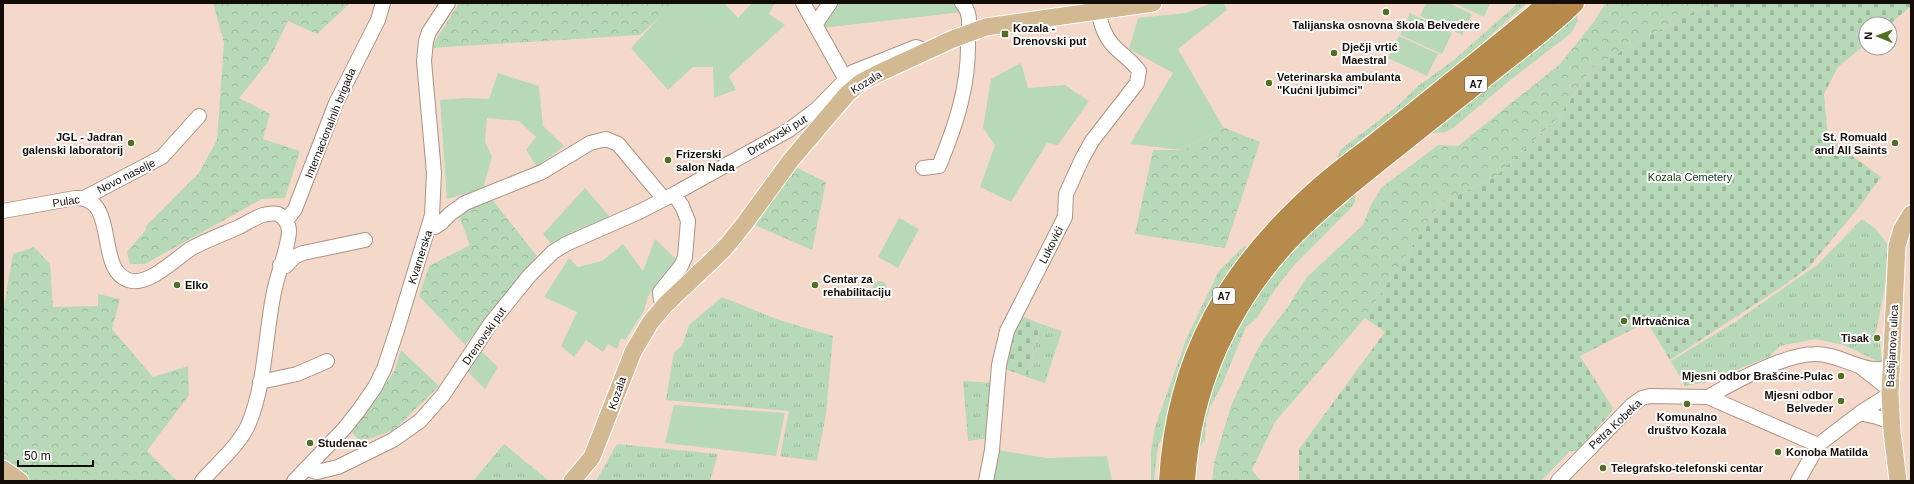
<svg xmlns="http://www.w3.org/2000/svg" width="1914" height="484" viewBox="0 0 1914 484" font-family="Arial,sans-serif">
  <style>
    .grass { fill: url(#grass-tufts) }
    .forest { fill: url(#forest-crowns) }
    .cemetery { fill: url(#cemetery-stones) }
    .garden { fill: #b8d9b7 }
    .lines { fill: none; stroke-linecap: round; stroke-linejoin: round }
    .minor-casing { stroke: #ac9385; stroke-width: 16 }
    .major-casing { stroke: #fff; stroke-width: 19 }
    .highway-casing { stroke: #fff; stroke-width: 22 }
    .minor { stroke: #fff; stroke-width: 14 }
    .major { stroke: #d3b992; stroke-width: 17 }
    .highway { stroke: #b68a4a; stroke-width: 20 }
    .poi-dot { fill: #526f24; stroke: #fff; stroke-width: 1.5 }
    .labels { text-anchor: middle; stroke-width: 4; stroke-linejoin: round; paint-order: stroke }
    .shield { fill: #fff; stroke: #5a5551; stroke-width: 1 }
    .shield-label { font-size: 10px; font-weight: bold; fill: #140c07 }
    .poi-label { font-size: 11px; font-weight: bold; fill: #140c07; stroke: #fff; text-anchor: start }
    .street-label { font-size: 11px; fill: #140c07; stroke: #fff }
    .park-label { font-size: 11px; fill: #103612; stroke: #fff }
  </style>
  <defs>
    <pattern id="grass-tufts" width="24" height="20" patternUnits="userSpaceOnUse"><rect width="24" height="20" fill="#b8d9b7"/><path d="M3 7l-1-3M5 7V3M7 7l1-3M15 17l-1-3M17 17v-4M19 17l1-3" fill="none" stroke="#9db99c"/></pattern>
    <pattern id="forest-crowns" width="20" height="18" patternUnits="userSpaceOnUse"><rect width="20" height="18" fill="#b8d9b7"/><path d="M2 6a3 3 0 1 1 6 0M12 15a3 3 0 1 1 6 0" fill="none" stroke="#9db99c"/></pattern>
    <pattern id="cemetery-stones" width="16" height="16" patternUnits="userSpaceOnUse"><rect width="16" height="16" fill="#b8d9b7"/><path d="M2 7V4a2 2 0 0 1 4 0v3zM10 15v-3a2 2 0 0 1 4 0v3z" fill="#9db99c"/></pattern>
  </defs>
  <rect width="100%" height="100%" fill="#f4d9ca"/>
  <path class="grass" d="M1518,3h9l-36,32 -7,9 -183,149 35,-31 4,-12 55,-42 23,-22 36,-26z
    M1576,13l2,8 -7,12 -63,49 -55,46 -7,4 -20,2z
    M1356,189l-1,13 -5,7 -54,54 -20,25 -19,30 -11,9 -24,58 -12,22 -4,14 -1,19 -8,10v-13l26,-88 55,-86z
    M1862,219l14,10 12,16 -3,42 -11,55 6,1 2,19 -5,-1 -33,-16 -29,-6 -35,7 -11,11 -8,3 -54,22 -22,4 -14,-25 64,-39 82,-57z
    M1244,246l7,1 -93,199 -4,35h-3v-30l4,-24 32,-90 32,-66z
    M873 288a7 7 0 1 1 14 0a7 7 0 1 1-14 0Z
    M722,297l57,23 54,16 -7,78 -9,47 -37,-5 9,-45 -123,-11 8,-48 8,-6 7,-21z
    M1041,324l21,7 -17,52 -18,-6z
    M963,381l30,2 -5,55 -20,3z
    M504,444l45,37h-76z
    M617,444l101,10 -8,27h-114z"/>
  <path class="forest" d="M213,3l136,1 -32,30 -29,-13 -20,41 -29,36 31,16 -7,25 37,12 -15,47 -23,1 -117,65h-15l-3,-12 18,-21 1,-5 53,-53 18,-33 7,-97z
    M459,3h217l-36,32 -209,13z
    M1606,3h111l-26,10 -98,54 -35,51 -64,60 -53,25 -76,115 -90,104 -23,48 9,11h-49l2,-18 17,-57 21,-46 12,-22 23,-30 20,-31 56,-52 8,-20 11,-18 56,-42 20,1 102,-82 33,-41z
    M1223,127l37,15 -35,106 -90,-14 18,-84h30z
    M795,167l31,15 -14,68 -60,-26z
    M491,198l46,58 -72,89 -46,-49 10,-30 41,-21 -13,-34z
    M34,247l16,17 3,43 45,-1v-12l22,5 -8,30 41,48 35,-11 1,29 -42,56 30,30h-146l-28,-20v-155h1l9,-52z
    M401,350l38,36 -45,44 -34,12 -9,-11 43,-59z"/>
  <path class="cemetery" d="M1717,3h194v3l-21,18h-24v20l-28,23 -14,27 4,44 53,39 -21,29 -51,61 -29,21 -110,72 -23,-38 -67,34 33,52 -4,7 -33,36h-6l-29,30h-242v-32l86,-117 -20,-14 76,-115 53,-25 64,-60 35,-51 98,-54z
    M1020,315l21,9 -14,53 -22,-8 5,-32z"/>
  <path class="garden" d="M673,3h51l14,15 14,-15h23l-6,11 16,11 -56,51 7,14 -22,8 -1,-31h-20l-25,23 -37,-42z
    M838,3h117l8,9 -141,16z
    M1212,3h12l3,7 -49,39 45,78 -40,23 -53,-6 43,-71 -44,-24 9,-31 48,-5z
    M1426,3h22l24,11 -10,21 -42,-19z
    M1454,3h36l-6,14z
    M1410,13l42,20 -10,21 -42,-19z
    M1399,36l39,18 -11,22 -39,-18z
    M1021,63l7,25 37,-3 24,16 -31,44 -11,-2 -36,59 -31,-15 15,-42 -12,-17 8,-49z
    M498,73l41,13 4,40 21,20 -27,21 -11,-17 10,-13 -17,-16 -32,-3 -2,24 7,14 -9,33 -36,10 -7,-99 26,-2 23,1z
    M585,188l25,29 -31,12 -28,15 -8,-10z
    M899,218l20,11 -21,39 -20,-11z
    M655,239l22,21 -29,36 -4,15 -19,29 -4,-2 -4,11 -9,-5 -5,8 -17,-12 -12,17 -13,-11 16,-34 -33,-15 25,-39 9,9 24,-6 21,-17 20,27z
    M478,348l20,19 -13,22 -20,-20z
    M674,405l111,8 -9,43 -111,-13z
    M998,450l49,8 60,-2 5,25h-119z"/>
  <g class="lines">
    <defs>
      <path id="minor" d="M803,3l42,75
        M815,25l15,-22
        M923,168l16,-2c17,-41 30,-80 29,-125 0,-14 5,-26 -6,-38
        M84,198l78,-41 37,-41
        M3,211l72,-13c46,-2 18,76 57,83 19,3 44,-23 60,-33 15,-8 31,-14 47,-21 8,-4 15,-9 24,-12 3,-1 11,-2 15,-1 6,3 11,10 11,17 0,15 -12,44 -15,61 -9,43 -8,89 -25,131 -8,20 -32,41 -47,58
        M286,221l9,-12 41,-106 42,-83 5,-17
        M430,227h5l6,-4 9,-9 15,-11 77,-31 48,-29 16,-4 12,5 46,55
        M280,265l6,1 8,-9 9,-4 62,-13
        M665,305l-4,-5 -1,-8 21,-26 4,-9 3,-36 -6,-15 -8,-12
        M1862,368l28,22
        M260,382l37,-8 30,-13
        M1708,397c26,-15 77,-43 107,-43 22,-1 47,18 65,15 4,0 8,-3 11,-5
        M1860,413l17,4 14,5
        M308,469l9,3 21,-5 55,-27 27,-19 23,-26 48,-72 39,-48 23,-23 13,-8 73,-32 35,-18 115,-64 29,-22 35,-36 63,-25 10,4
        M294,481l50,-52 15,-19 16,-23 9,-18 13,-39 35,-115 2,-42 -10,-112 2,-20 3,-9 19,-29
        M986,481l6,-31 7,-85 8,-34 58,-114 1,-23 16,-35 10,-18 45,-58 2,-12c-7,-11 -19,-17 -27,-27 -8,-9 -11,-21 -14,-32
        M1558,481l74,-76 10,-7 8,-2 58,1 110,48
        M1798,481l20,-36 42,-32 30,-19"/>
      <path id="major" d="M3,469l17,12
        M572,481l20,-24 41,-105 17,-29 15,-18 59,-56 21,-26 46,-63 56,-66 13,-11 17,-9 76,-35 33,-12 167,-24
        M1898,481l-6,-49 -2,-38 7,-148 5,-17 9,-15"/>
      <path id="highway" d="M1169,481c7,-124 59,-213 151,-294 18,-16 38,-30 57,-45 38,-30 75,-60 112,-90 20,-16 40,-32 59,-49
        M1185,481c6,-94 44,-180 110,-247 27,-27 57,-51 87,-75 39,-31 79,-63 118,-94 25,-20 51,-39 74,-62"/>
    </defs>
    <use href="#minor" class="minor-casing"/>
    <use href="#major" class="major-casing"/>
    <use href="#highway" class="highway-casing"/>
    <use href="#minor" class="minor"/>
    <use href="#major" class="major"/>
    <use href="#highway" class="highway"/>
  </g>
  <g class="poi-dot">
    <circle cx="1386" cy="12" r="4"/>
    <rect x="1001" y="30" width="8" height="8" rx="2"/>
    <circle cx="1334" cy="53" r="4"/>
    <circle cx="1269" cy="83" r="4"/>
    <circle cx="131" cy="143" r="4"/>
    <circle cx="1895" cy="143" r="4"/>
    <circle cx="668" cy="160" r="4"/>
    <circle cx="177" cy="285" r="4"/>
    <circle cx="815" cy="285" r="4"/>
    <circle cx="1624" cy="321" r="4"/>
    <circle cx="1877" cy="338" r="4"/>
    <circle cx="1841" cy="376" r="4"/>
    <circle cx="1841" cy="401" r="4"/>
    <circle cx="1687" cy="404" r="4"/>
    <circle cx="310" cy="443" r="4"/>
    <circle cx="1778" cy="452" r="4"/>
    <circle cx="1603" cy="468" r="4"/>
  </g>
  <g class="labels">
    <g class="shield">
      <rect x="1465" y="76" width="22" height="16" rx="3"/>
      <rect x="1213" y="288" width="22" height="16" rx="3"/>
    </g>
    <g class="shield-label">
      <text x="1476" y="88">A7</text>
      <text x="1224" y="300">A7</text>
    </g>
    <g class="poi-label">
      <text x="1386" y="29" text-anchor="middle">Talijanska osnovna škola Belvedere</text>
      <text x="1013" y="32">Kozala -<tspan x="1013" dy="13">Drenovski put</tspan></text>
      <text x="1342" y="51">Dječji vrtić<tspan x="1342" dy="13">Maestral</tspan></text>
      <text x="1277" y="81">Veterinarska ambulanta<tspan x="1277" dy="13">"Kućni ljubimci"</tspan></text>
      <text x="123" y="141" text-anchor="end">JGL - Jadran<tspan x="123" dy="13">galenski laboratorij</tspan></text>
      <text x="1887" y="141" text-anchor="end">St. Romuald<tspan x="1887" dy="13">and All Saints</tspan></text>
      <text x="676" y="158">Frizerski<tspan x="676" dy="13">salon Nada</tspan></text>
      <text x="823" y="283">Centar za<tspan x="823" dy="13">rehabilitaciju</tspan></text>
      <text x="185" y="289">Elko</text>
      <text x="1632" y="325">Mrtvačnica</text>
      <text x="1869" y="342" text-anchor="end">Tisak</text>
      <text x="1833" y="380" text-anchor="end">Mjesni odbor Brašćine-Pulac</text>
      <text x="1833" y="399" text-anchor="end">Mjesni odbor<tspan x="1833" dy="13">Belveder</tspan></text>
      <text x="1687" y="421" text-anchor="middle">Komunalno<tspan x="1687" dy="13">društvo Kozala</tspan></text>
      <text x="318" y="447">Studenac</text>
      <text x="1786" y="456">Konoba Matilda</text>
      <text x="1611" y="472">Telegrafsko-telefonski centar</text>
    </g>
    <g class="street-label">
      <text transform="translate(866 82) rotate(-32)" y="4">Kozala</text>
      <text transform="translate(330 123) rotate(-68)" y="4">Internacionalnih brigada</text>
      <text transform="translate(777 135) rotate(-31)" y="4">Drenovski put</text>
      <text transform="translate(126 176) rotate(-27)" y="4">Novo naselje</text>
      <text transform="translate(66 201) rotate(-8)" y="4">Pulac</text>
      <text transform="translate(1051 245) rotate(-63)" y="4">Lukovići</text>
      <text transform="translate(420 257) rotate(-72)" y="4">Kvarnerska</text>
      <text transform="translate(484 336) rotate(-55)" y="4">Drenovski put</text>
      <text transform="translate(1892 346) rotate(-87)" y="4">Baštijanova ulica</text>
      <text transform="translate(617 393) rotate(-71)" y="4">Kozala</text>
      <text transform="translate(1615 424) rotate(-43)" y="4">Petra Kobeka</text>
    </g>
    <g class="park-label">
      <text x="1690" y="181">Kozala Cemetery</text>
    </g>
  </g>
  <rect width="1914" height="484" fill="none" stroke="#140c07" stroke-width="8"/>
  <g transform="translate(1878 36) rotate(271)"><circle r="19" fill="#ffffff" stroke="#a19e9c"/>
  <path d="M0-3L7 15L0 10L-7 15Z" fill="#526f24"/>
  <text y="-6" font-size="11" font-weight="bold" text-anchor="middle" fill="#140c07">N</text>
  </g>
  <path d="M18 460v6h75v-6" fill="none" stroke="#140c07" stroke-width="2"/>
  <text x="24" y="460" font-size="12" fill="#140c07" stroke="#ffffff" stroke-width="3" paint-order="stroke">50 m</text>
</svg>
